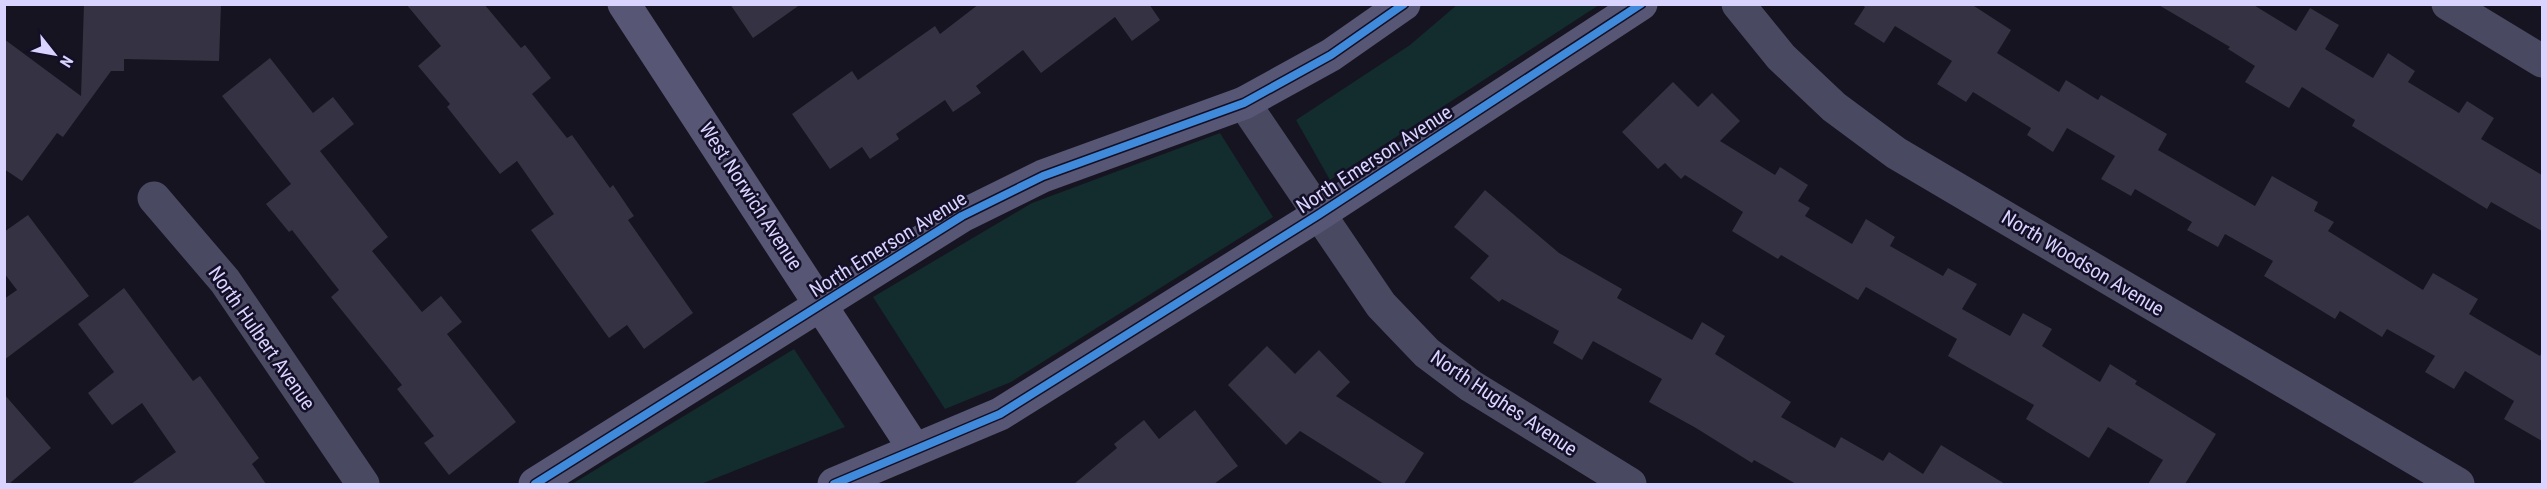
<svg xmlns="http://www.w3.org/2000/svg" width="2547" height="489" viewBox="0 0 2547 489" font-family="'Roboto Condensed',sans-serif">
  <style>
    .green { fill: #132c2d }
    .building { fill: #343243 }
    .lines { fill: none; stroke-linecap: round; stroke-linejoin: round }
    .street { stroke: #4a4962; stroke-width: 33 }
    .secondary { stroke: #575674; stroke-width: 33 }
    .cycleway-casing { stroke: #130f26; stroke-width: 11 }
    .cycleway { stroke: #408adc; stroke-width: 8 }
    .labels { text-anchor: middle; stroke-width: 5; stroke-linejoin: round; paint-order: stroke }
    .street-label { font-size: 20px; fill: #d9d4ff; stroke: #130f26 }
  </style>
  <rect width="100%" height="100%" fill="#161421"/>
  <path class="green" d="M1458,4l141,1 -269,175 -34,-60 114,-75z
    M1220,133l53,84 -262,165 -66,27 -72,-112 159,-94z
    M794,349l51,78 -144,57h-129z"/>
  <path class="building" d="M84,4l137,1 -2,56 -95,-2v12h-13l-48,66 -6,-4 -35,48 -18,-12v-130l77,57z
    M406,4h78l37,44 4,-3 26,33 -19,16 35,44 5,-3 38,53 3,-3 21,31 -6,4 65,93 -49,36 -17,-24 -18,13 -78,-108 23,-16 -37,-53 -17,13 -53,-67 3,-3 -32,-38 23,-20z
    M730,4h71l-48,34z
    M979,4h170l11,16 -28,21 -17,-24 -74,56 -18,-23 -47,36 5,7 -28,19 -8,-12 -49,34 3,5 -29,20 -8,-12 -32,22 -38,-55 60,-43 6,9 77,-54 5,8z
    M1860,4h111l40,26 -14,23 62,39 7,-12 32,20 3,-5 66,39 -9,16 97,56 17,-30 46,26 -4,9 20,11 -6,9 95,59 10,-17 45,26 -9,15 71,42 2,-5v90l-38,-22 10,-18 -49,-30 -11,18 -29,-17 10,-16 -48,-27 -5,8 -42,-26 -5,8 -71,-43 9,-15 -48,-27 -7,13 -31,-17 5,-8 -57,-33 -4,7 -30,-17 14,-23 -48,-28 -14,24 -26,-17 4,-7 -58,-36 -7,10 -29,-18 15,-23 -57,-35 -11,17 -30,-19 11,-17z
    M2157,4h95l44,27 14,-23 29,17 -14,24 48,29 15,-25 27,18 -7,11 51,31 8,-12 27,17 -13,21 61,36v56l-51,-29 -4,7 -135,-83 3,-6 -53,-33 -13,21 -44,-26 10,-16 -27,-17 2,-2z
    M270,58l43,55 20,-16 21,27 -34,27 68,86 -16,14 50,61 19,-16 21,26 -15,12 69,88 -67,53 -25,-32 10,-7 -37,-47 5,-4 -71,-88 8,-7 -47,-60 -3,2 -23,-28 25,-20 -69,-88z
    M1673,82l25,25 14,-14 28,28 -20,20 55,34 5,-8 28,18 -10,16 12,7 -5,8 47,28 14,-25 29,18 -5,9 53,30 5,-8 29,16 -15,25 48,27 13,-23 29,16 -10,17 58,36 10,-18 27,17 -2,3 81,50 -31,50h-37l15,-24 -55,-33 -19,31 -63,-39 8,-14 -86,-49 9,-17 -91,-52 -8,13 -77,-45 -3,4 -46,-28 11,-19 -58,-37 -4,4 -16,-16 -7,6 -36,-37z
    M1485,190l74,63 63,36 -5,9 75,42 10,-18 23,14 -10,18 76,48 -10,15 54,31 6,-11 42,24 6,-9 34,22 18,-29 64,39h-209l-42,-24 -2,3 -56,-35 -47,-26 13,-23 -69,-38 -11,19 -29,-17 6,-12 -57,-32 -3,3 -29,-24 19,-22 -35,-29z
    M28,215l61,81 -85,64v-61l13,-9 -13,-17v-41z
    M124,288l69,93 7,-5 59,82 -7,6 14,20h-135l45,-32 -34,-49 -30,22 -24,-32 26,-21 -36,-48z
    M1267,346l28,28 24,-24 31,32 -14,14 88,57 -20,31h-20l-84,-53 -14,14 -58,-60z
    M4,394l47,54 -42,36h-5z
    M1195,410l43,56 -24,18h-140l43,-36 -3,-4 30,-24 15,19z"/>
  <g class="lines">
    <path class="street" d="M1738,4l43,53 53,50 62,46 562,331
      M2448,4l94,57
      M1244,103l137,202 46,48 44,33 159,98
      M154,198l71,83 138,203"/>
    <path class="secondary" d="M624,4l291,446
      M535,484l427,-268 81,-40 201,-73 87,-48 73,-51
      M834,484l166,-70 318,-199 323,-211"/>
    <defs>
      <path id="cycleway" d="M535,484l427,-268 81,-40 201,-73 87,-48 73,-51
        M834,484l166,-70 318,-199 323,-211"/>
    </defs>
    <use href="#cycleway" class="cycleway-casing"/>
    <use href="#cycleway" class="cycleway"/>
  </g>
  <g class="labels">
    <g class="street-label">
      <text transform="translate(1374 159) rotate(-33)" y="7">North Emerson Avenue</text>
      <text transform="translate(751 196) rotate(57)" y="7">West Norwich Avenue</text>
      <text transform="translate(888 244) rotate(-32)" y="7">North Emerson Avenue</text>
      <text transform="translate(2083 263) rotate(31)" y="7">North Woodson Avenue</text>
      <text transform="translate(262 338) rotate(55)" y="7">North Hulbert Avenue</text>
      <text transform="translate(1504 403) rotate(34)" y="7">North Hughes Avenue</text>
    </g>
  </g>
  <rect width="2547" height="489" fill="none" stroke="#d9d4ff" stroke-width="12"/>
  <g transform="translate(54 54) rotate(121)" stroke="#130f26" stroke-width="4.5" paint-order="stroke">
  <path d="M0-4.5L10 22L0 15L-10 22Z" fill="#d9d4ff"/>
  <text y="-9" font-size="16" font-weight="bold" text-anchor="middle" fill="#d9d4ff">N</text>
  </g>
</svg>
